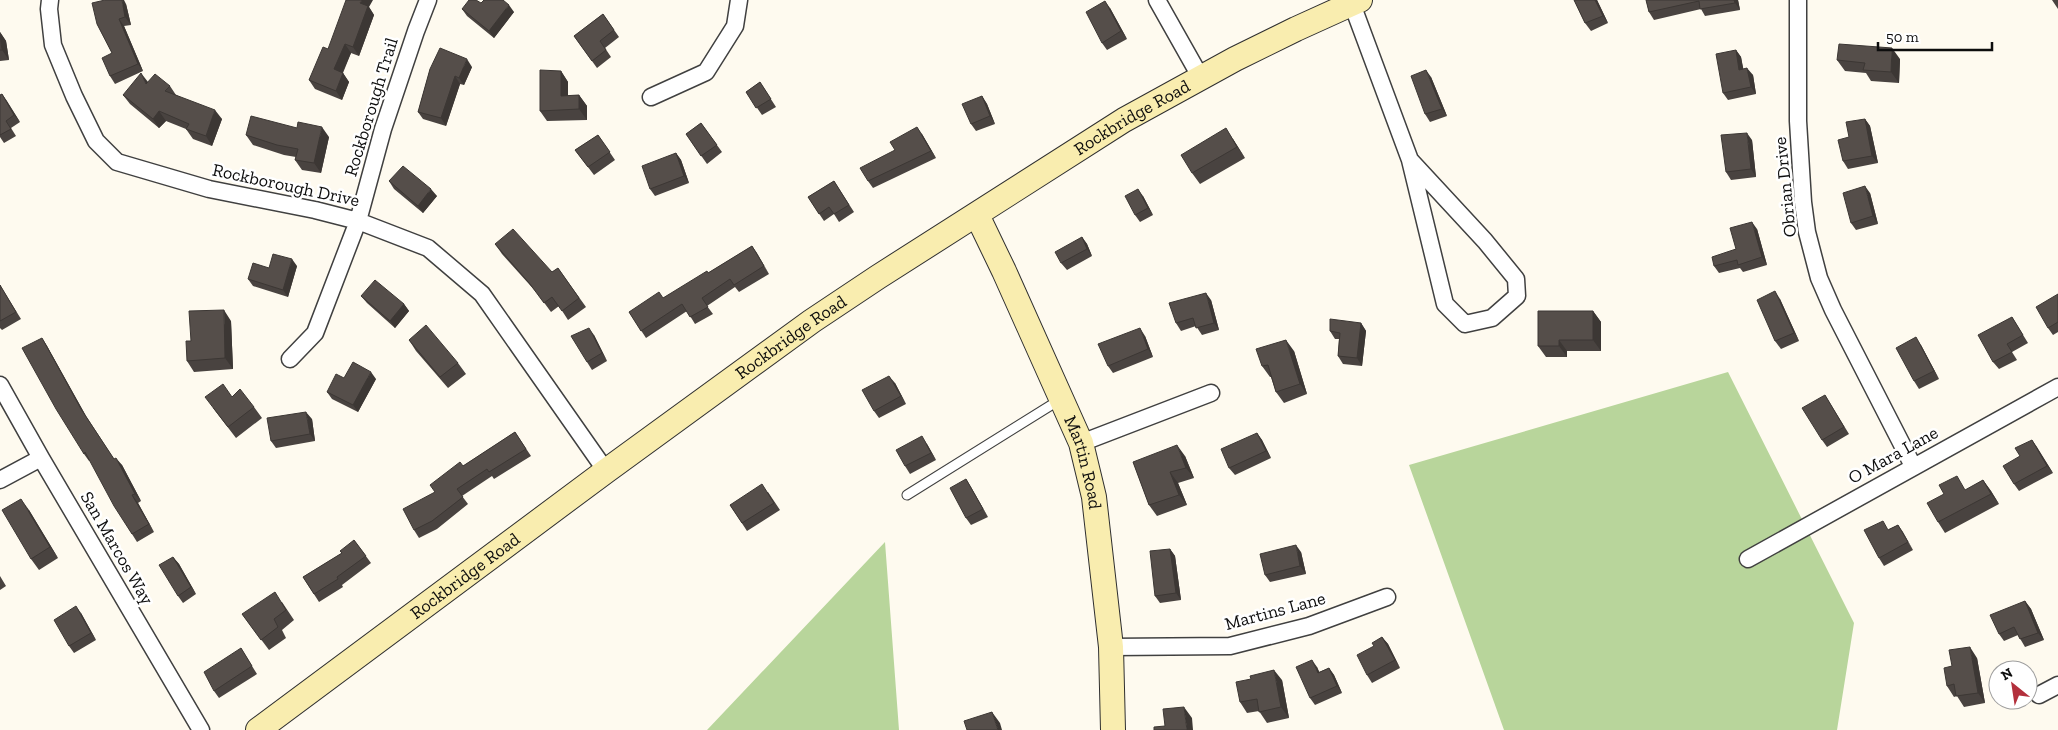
<svg xmlns="http://www.w3.org/2000/svg" width="2058" height="730" viewBox="0 0 2058 730" font-family="'Zilla Slab',serif">
  <style>
    .forest { fill: #b8d59b }
    .lines { fill: none; stroke-linecap: round; stroke-linejoin: round }
    .lane-casing { stroke: #404040; stroke-width: 11 }
    .street-casing { stroke: #404040; stroke-width: 19 }
    .secondary-casing { stroke: #2f2f2f; stroke-width: 26 }
    .lane { stroke: #fff; stroke-width: 9 }
    .street { stroke: #fff; stroke-width: 16 }
    .secondary { stroke: #f9edaf; stroke-width: 24 }
    .wall { fill: #494340 }
    .shaded-wall { fill: #3c3734 }
    .building { fill: #554e4a; stroke: #3c3734 }
    .labels { text-anchor: middle; stroke-width: 5; stroke-linejoin: round; paint-order: stroke }
    .street-label { font-size: 18px; fill: #0d0d0d; stroke: #fff }
  </style>
  <rect width="100%" height="100%" fill="#fefaef"/>
  <path class="forest" d="M1728,372l126,251 -17,107h-333l-95,-265z
    M885,542l14,188h-192z"/>
  <g class="lines">
    <defs>
      <path id="lane" d="M907,495l154,-96"/>
      <path id="street" d="M50,0l-1,9 4,36 21,51 22,45 21,21 92,27 106,21 43,11 70,27 54,46 124,177
        M1157,0l44,78
        M1798,0v121l5,81 4,30 12,46 14,32 80,156
        M1352,4l58,156 35,144 20,20 27,-6 25,-22 -1,-17 -31,-38 -75,-81
        M651,97l55,-25 29,-46 4,-26
        M290,359l25,-26 43,-112 25,-92 33,-98 12,-31
        M0,385l41,73 160,272
        M1081,443l130,-50
        M0,480l41,-22
        M1748,559l310,-172
        M1111,647l119,-1 79,-20 78,-29
        M2039,695l19,-10"/>
      <g id="secondary">
        <path id="s1" d="M977,215l27,56 77,172 13,54 17,150 2,83"/>
        <path id="s2" d="M258,730l348,-259 206,-150 66,-44 246,-157 111,-61 61,-30 64,-29"/>
      </g>
    </defs>
    <use href="#lane" class="lane-casing"/>
    <use href="#street" class="street-casing"/>
    <use href="#secondary" class="secondary-casing"/>
    <use href="#lane" class="lane"/>
    <use href="#street" class="street"/>
    <use href="#secondary" class="secondary"/>
  </g>
  <path class="wall" d="M1574,0h23l11,23 -17,8 -6,-8z
    M1646,0h92l2,10 -35,6 -4,-7 -47,11 -5,-8z
    M2052,0h6v9z
    M481,3l33,9 -20,26 -27,-22 -5,-7z
    M126,4l5,21 -7,1 19,45 -28,13 -5,-8 2,-23 -15,-29z
    M369,7l5,8 -15,41 -8,-3 -8,20 6,9 -7,18 -27,-11 -6,-9 19,-31z
    M1110,8l17,31 -20,11 -5,-7z
    M603,14l16,23 -14,11 6,9 -14,11 -23,-32z
    M0,32l6,9 3,19 -9,1z
    M1736,50l5,7 2,12 10,6 3,19 -28,6 -5,-7z
    M1900,59l-1,24 -28,-2 -5,-8 -21,-2 -8,-11z
    M472,67l-8,18 -4,-1 -14,42 -23,-7 -5,-7 12,-43z
    M561,71l7,11v14l11,-1 8,11v14l-40,1 -7,-10z
    M1431,77l16,39 -17,6 -5,-8z
    M148,82l22,4 6,9 46,24 -10,27 -19,-7 -7,-10 -20,-8 -7,7 -29,-24 -7,-9z
    M760,82l16,25 -14,8 -16,-23z
    M2,94l18,28 -9,6 5,8 -12,7 -4,-6v-42z
    M982,96l5,8 8,20 -19,7 -5,-7z
    M1865,119l5,7 8,37 -30,6 -5,-8 6,-24z
    M701,123l21,29 -15,12 -21,-30z
    M922,134l14,24 -63,30 -5,-7 27,-31z
    M246,135l83,2 -8,36 -19,-3 -7,-10 1,-3 -12,-2 -31,-10z
    M598,135l17,25 -21,15 -19,-25z
    M1233,139l12,19 -45,26 -8,-11z
    M1752,140l4,37 -25,3 -5,-8z
    M676,153l5,7 8,23 -34,13 -5,-7z
    M389,181l48,15 -14,17 -29,-24z
    M834,181l20,31 -15,10 -5,-8 -10,7 -16,-24z
    M1870,193l8,31 -22,6 -5,-7z
    M1143,196l10,19 -13,7 -5,-7z
    M1757,229l10,36 -24,7 -3,-4 -21,5 -5,-7 22,-17z
    M1082,237l5,7 5,12 -25,14 -6,-7z
    M495,244l57,28 6,-4 28,39 -18,13 -9,-14 -8,6 -14,-19 -35,-39z
    M752,246l17,28 -30,18 -4,-5 -28,19 6,8 -18,10 -8,-13 -41,27 -17,-26 34,-14 45,-25z
    M297,266l-9,31 -35,-11 -5,-7 21,-11z
    M0,285l21,34 -19,11 -2,-2z
    M2058,294v38l-5,3 -5,-7z
    M361,296l43,8 5,7 -14,17 -28,-25z
    M1780,299l19,42 -18,8 -6,-8z
    M1211,300l8,30 -17,5 -6,-9 -15,5 -5,-8z
    M1593,311l8,11v29h-34v6h-21l-8,-11z
    M2012,317l16,26 -16,9 5,8 -18,9 -6,-7z
    M231,321l2,48 -39,3 -7,-11 4,-20z
    M1361,323l5,8 -4,35 -19,-2 -5,-8 1,-17h-4l-5,-8z
    M594,335l13,26 -15,9 -5,-8z
    M1145,336l8,21 -40,16 -5,-7z
    M42,338l5,8 39,70 28,43 8,6 19,36 -3,2 16,29 -17,10 -5,-8 -42,-74 -1,1 -5,-7z
    M409,340l49,23 8,11 -18,14 -32,-37z
    M1921,345l18,34 -20,10 -5,-8z
    M1294,351l13,43 -23,9 -8,-11 -5,-15h-1l-8,-11z
    M344,378l32,1 -18,33 -26,-13 -5,-7z
    M895,383l11,21 -27,14 -5,-7z
    M1825,395l24,39 -22,13 -5,-7z
    M232,397l22,10 8,11 -26,20 -23,-30z
    M312,419l3,22 -39,7 -5,-7z
    M515,432l16,24 -37,23 -2,-3 -30,20 6,8 -31,25 -18,9 -5,-8 21,-38 28,-26z
    M1257,433l5,7 9,18 -36,17 -6,-7z
    M2032,440l21,33 -34,18 -5,-7 6,-28z
    M927,444l9,16 -26,14 -5,-8z
    M1185,456l9,22 -16,5 9,22 -30,11 -8,-11 -16,-43z
    M966,479l22,38 -17,8 -5,-7z
    M1983,480l8,11 8,13 -54,29 -7,-11 28,-32z
    M768,492l12,18 -33,21 -17,-26z
    M29,510l29,48 -19,12 -8,-11z
    M1898,525l15,25 -29,16 -5,-8 10,-29z
    M354,540l17,23 -29,22 1,2 -24,15 -16,-25 39,-24z
    M1170,549l5,7 6,44 -21,3 -5,-7z
    M1301,552l5,22 -36,8 -5,-7z
    M173,557l6,7 17,30 -13,9 -5,-7z
    M0,576l6,10 -6,4z
    M2025,601l6,8 13,31 -19,7 -7,-12 -14,6 -5,-7z
    M282,602l12,18 -12,10 4,8 -17,12 -27,-36z
    M81,613l15,27 -22,13 -5,-7z
    M1382,637l6,7 12,24 -28,15 -5,-8 7,-29z
    M241,648l16,26 -38,24 -5,-7z
    M1977,658l8,45 -21,4 -7,-11 -3,1 -7,-11 5,-20z
    M1317,667l2,5 10,-4 5,7 8,18 -27,12 -5,-7z
    M1282,680l7,38 -22,5 -8,-12 -12,2 -7,-11z"/>
  <path class="shaded-wall" d="M122,0h2l2,4 5,21 -6,-8z
    M362,0h11l-4,7 5,8 -15,41 -6,-9 7,-44z
    M1595,0h2l11,23 -5,-7z
    M1734,0h4l2,10 -5,-7z
    M1105,1l5,7 17,31 -6,-8z
    M509,5l5,7 -20,26 -5,-7z
    M119,19l5,7 19,45 -5,-7z
    M0,32l6,9 3,19 -7,-10z
    M345,44l6,9 -11,25 -6,-9z
    M1892,48l8,11 -1,24 -8,-11z
    M1736,50l5,7 4,20 -6,-7z
    M467,59l5,8 -8,18 -5,-7z
    M1747,68l6,7 3,19 -5,-7z
    M1426,70l5,7 16,39 -5,-7z
    M561,71l7,11v25l-7,-11z
    M141,73l7,9 -2,2z
    M343,73l6,9 -7,18 -6,-9z
    M455,76l5,8 -14,42 -5,-8z
    M2,94l5,7 13,21 -6,-7z
    M579,95l8,11v14l-8,-11z
    M982,96l5,8 8,20 -5,-8z
    M215,110l7,9 -10,27 -6,-10z
    M159,111l7,10 -7,7 -6,-9z
    M1865,119l5,7 8,37 -6,-7z
    M322,127l7,10 -8,36 -7,-10z
    M917,127l5,7 14,24 -5,-7z
    M1226,128l7,11 12,19 -8,-11z
    M1747,133l5,7 4,37 -5,-8z
    M676,153l5,7 8,23 -5,-7z
    M1865,186l5,7 8,31 -5,-8z
    M431,189l6,7 -14,17 -5,-7z
    M1138,189l5,7 10,19 -5,-7z
    M1752,222l5,7 10,36 -5,-8z
    M1082,237l5,7 5,12 -5,-7z
    M752,246l5,7 12,21 -5,-8z
    M292,259l5,7 -9,31 -5,-7z
    M1775,291l5,8 19,42 -5,-8z
    M1206,293l5,7 8,30 -5,-7z
    M404,304l5,7 -14,17 -5,-7z
    M224,310l7,11 2,48 -8,-11z
    M1593,311l8,11v29l-8,-11z
    M1361,323l5,8 -4,35 -5,-8z
    M589,328l5,7 13,26 -5,-8z
    M1140,328l5,8 8,21 -5,-8z
    M1916,337l5,8 18,34 -5,-8z
    M42,338l5,8 39,70 -5,-7z
    M1286,340l8,11 13,43 -7,-10z
    M1559,340l8,11v6l-8,-11z
    M371,372l5,7 -18,33 -5,-7z
    M889,376l6,7 11,21 -5,-8z
    M306,412l6,7 3,22 -5,-7z
    M1257,433l5,7 9,18 -5,-7z
    M922,436l5,8 9,16 -5,-7z
    M2032,440l5,7 16,26 -6,-7z
    M1177,445l8,11 9,22 -8,-10z
    M116,458l6,7 19,36 -6,-7z
    M1170,472l8,11 9,22 -8,-10z
    M966,479l5,8 17,30 -5,-8z
    M1983,480l8,11 8,13 -8,-10z
    M132,495l6,8 16,29 -5,-8z
    M21,499l8,11 29,48 -8,-11z
    M1898,525l5,7 10,18 -5,-8z
    M1296,545l5,7 5,22 -6,-8z
    M1170,549l5,7 6,44 -5,-7z
    M173,557l6,7 17,30 -5,-7z
    M2025,601l6,8 13,31 -6,-7z
    M76,606l5,7 15,27 -5,-7z
    M1382,637l6,7 12,24 -5,-8z
    M1970,647l7,11 8,45 -7,-10z
    M1312,660l5,7 6,13 -5,-7z
    M1329,668l5,7 8,18 -5,-7z
    M1274,670l8,10 7,38 -8,-11z
    M1184,707l8,11 1,12h-6z
    M992,712l8,11 2,7h-4z"/>
  <path class="building" d="M105,0h17l3,17 -6,2 19,45 -28,12 -8,-18 10,-5 -15,-29 -5,-21z
    M346,0h16l-2,3 8,3 -15,41 -8,-3 -11,25 9,4 -7,18 -27,-11 14,-33 5,2z
    M469,0h7l5,3 3,-3h19l6,5 -20,26 -27,-22z
    M1574,0h21l8,16 -18,7z
    M1646,0h88l1,3 -35,6 -1,-8 -50,11z
    M1105,1l16,30 -19,12 -16,-31z
    M603,14l11,16 -14,11 6,9 -14,11 -18,-25z
    M0,35l2,15h-2z
    M1839,44l53,4 -1,24 -28,-2 2,-7 -28,-3z
    M440,48l27,11 -8,19 -4,-2 -14,42 -23,-6 12,-43z
    M1736,50l3,20 8,-2 4,19 -28,6 -7,-39z
    M540,70l21,1v25l18,-1v14l-39,2z
    M1426,70l16,39 -17,5 -14,-38z
    M141,73l5,11 9,-10 15,12 -5,5 50,19 -9,26 -20,-7 3,-5 -30,-13 -6,8 -30,-24z
    M760,82l11,17 -15,9 -10,-16z
    M2,94l12,21 -8,6 5,8 -11,6v-40z
    M982,96l8,20 -19,8 -9,-20z
    M251,116l46,12 1,-6 24,5 -8,36 -19,-3 3,-11 -21,-4 -31,-10z
    M1865,119l7,37 -29,5 -5,-21 11,-3 -3,-15z
    M701,123l16,22 -16,11 -15,-22z
    M917,127l14,24 -63,30 -8,-13 35,-18 -5,-8z
    M1226,128l11,19 -45,26 -11,-18z
    M1747,133l4,36 -25,3 -5,-37z
    M598,135l12,17 -22,15 -13,-17z
    M676,153l8,23 -34,13 -8,-23z
    M403,166l28,23 -13,17 -29,-25z
    M834,181l15,24 -15,9 -5,-7 -10,7 -11,-17z
    M1865,186l8,30 -22,7 -8,-30z
    M1138,189l10,19 -13,7 -10,-19z
    M1752,222l10,35 -24,8 -1,-5 -23,6 -2,-9 24,-8 -6,-21z
    M513,229l39,43 6,-4 21,30 -17,13 -10,-14 -8,6 -14,-19 -35,-40z
    M1082,237l5,12 -26,14 -6,-11z
    M752,246l12,20 -30,19 -4,-6 -28,19 6,9 -18,10 -8,-13 -41,27 -12,-19 30,-20 4,6 44,-27 1,2z
    M273,254l19,5 -9,31 -35,-11 5,-16 16,5z
    M375,280l29,24 -14,17 -29,-25z
    M0,285l16,27 -16,9z
    M1775,291l19,42 -19,8 -18,-41z
    M1206,293l8,30 -18,5 -3,-10 -17,5 -7,-20z
    M2058,294v28l-10,6 -12,-21z
    M224,310l1,48 -38,3 -1,-20h5l-2,-30z
    M1538,311h55v29h-34v6h-21z
    M2012,317l11,18 -16,9 5,8 -19,10 -15,-27z
    M1330,319l31,4 -4,35 -19,-2 2,-23 -10,-2z
    M426,325l32,38 -18,14 -31,-37z
    M589,328l13,25 -15,9 -16,-26z
    M1140,328l8,21 -40,17 -10,-22z
    M1916,337l18,34 -20,10 -18,-33z
    M42,338l39,71 33,50 2,-1 19,36 -3,1 17,29 -17,10 -18,-28 -29,-54 -1,2 -28,-45 -34,-61z
    M1286,340l14,44 -24,8 -8,-27 -6,1 -6,-17z
    M353,362l18,10 -18,33 -26,-13 9,-18 8,4z
    M889,376l12,20 -27,15 -12,-21z
    M223,384l9,13 8,-8 14,18 -26,20 -23,-30z
    M1825,395l19,32 -22,13 -20,-32z
    M306,412l4,22 -39,7 -4,-23z
    M515,432l11,17 -37,23 -2,-3 -30,20 6,8 -31,24 -18,9 -11,-21 32,-17 -5,-7 30,-23 3,4z
    M1257,433l9,18 -37,17 -8,-19z
    M922,436l9,17 -26,13 -9,-16z
    M2032,440l15,26 -33,18 -11,-18 17,-10 -5,-8z
    M1177,445l9,23 -16,4 9,23 -30,10 -16,-43z
    M1957,476l8,14 18,-10 8,14 -53,28 -11,-19 17,-9 -5,-9z
    M966,479l17,30 -17,9 -16,-30z
    M762,484l12,19 -32,20 -12,-18z
    M21,499l29,48 -19,12 -29,-49z
    M1883,521l5,9 10,-5 10,17 -29,16 -15,-28z
    M354,540l12,16 -29,21 1,2 -24,15 -11,-17 39,-24 -2,-2z
    M1296,545l4,21 -35,9 -5,-21z
    M1170,549l6,44 -21,3 -5,-45z
    M173,557l18,30 -13,9 -19,-31z
    M275,592l11,18 -12,9 4,8 -17,13 -19,-26z
    M2025,601l13,32 -18,6 -6,-12 -15,7 -9,-19z
    M76,606l15,27 -22,13 -15,-26z
    M1382,637l13,23 -28,15 -10,-20 17,-9 -2,-3z
    M1970,647l8,46 -22,3 -2,-12 -7,2 -3,-18 8,-2 -3,-16z
    M241,648l11,18 -38,25 -10,-19z
    M1312,660l6,13 11,-5 8,18 -27,12 -14,-31z
    M1274,670l7,37 -22,5 -2,-13 -17,3 -4,-20 15,-3 -1,-3z
    M1184,707l3,23h-33v-3l11,-1 -2,-17z
    M992,712l6,18h-31l-3,-9z"/>
  <g class="labels">
    <g class="street-label">
      <text transform="translate(371 107) rotate(-73)" y="6">Rockborough Trail</text>
      <text dy="6" stroke="none"><textPath href="#s2" startOffset="1068">Rockbridge Road</textPath></text>
      <text transform="translate(286 185) rotate(12)" y="6">Rockborough Drive</text>
      <text transform="translate(1785 187) rotate(-96)" y="6">Obrian Drive</text>
      <text dy="6" stroke="none"><textPath href="#s2" startOffset="662">Rockbridge Road</textPath></text>
      <text transform="translate(1893 455) rotate(-29)" y="6">O Mara Lane</text>
      <text dy="6" stroke="none"><textPath href="#s1" startOffset="270">Martin Road</textPath></text>
      <text transform="translate(117 548) rotate(60)" y="6">San Marcos Way</text>
      <text dy="6" stroke="none"><textPath href="#s2" startOffset="258">Rockbridge Road</textPath></text>
      <text transform="translate(1275 611) rotate(-15)" y="6">Martins Lane</text>
    </g>
  </g>
  <g transform="translate(2013 685) rotate(330)"><circle r="24" fill="#ffffff" stroke="#9e9e9e"/>
  <path d="M0-4L9 19L0 12L-9 19Z" fill="#b3303c"/>
  <text y="-8" font-size="14" font-weight="bold" text-anchor="middle" fill="#0d0d0d">N</text>
  </g>
  <path d="M1878 42v8h114v-8" fill="none" stroke="#0d0d0d" stroke-width="2.5"/>
  <text x="1886" y="42" font-size="15" fill="#0d0d0d" stroke="#ffffff" stroke-width="4" paint-order="stroke">50 m</text>
</svg>
